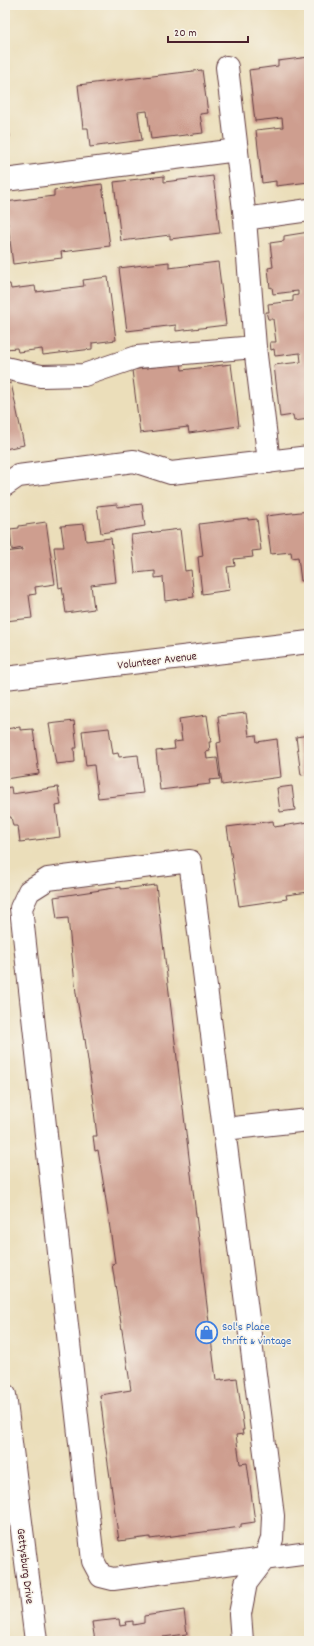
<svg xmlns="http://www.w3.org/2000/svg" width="314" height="1646" viewBox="0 0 314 1646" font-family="Dekko,sans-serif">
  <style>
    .building { fill: #ce9e8f }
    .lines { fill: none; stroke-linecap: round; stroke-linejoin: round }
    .minor-casing { stroke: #623c40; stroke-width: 24 }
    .minor { stroke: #fff; stroke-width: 22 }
    .labels { text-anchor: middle; stroke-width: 3; stroke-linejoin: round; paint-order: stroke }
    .street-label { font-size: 12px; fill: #4a1f2b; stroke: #f7f3e8 }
    .shop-label { font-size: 12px; fill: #366cbe; stroke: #f7f3e8; text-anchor: start }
  </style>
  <rect width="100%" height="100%" fill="#f7f3e8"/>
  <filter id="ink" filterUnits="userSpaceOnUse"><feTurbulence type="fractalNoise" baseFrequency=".025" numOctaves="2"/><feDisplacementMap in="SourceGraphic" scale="8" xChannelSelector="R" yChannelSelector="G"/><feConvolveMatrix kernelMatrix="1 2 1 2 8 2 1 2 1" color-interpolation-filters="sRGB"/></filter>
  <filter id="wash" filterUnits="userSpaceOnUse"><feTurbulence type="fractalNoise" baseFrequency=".012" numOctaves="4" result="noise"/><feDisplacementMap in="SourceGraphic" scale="16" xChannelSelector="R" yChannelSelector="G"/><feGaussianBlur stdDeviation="0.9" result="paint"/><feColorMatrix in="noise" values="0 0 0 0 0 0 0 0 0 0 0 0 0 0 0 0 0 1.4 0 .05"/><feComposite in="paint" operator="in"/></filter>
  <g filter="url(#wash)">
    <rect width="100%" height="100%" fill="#ebdeba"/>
    <g id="blocks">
      <path class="building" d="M309,57v125l-33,4v-5l-14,2 -6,-53 27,-3 -1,-9 -27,3 -6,-51 29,-4v-5z
        M202,70l6,43 -8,1 3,19 -52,6 -4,-28 -9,1 4,28 -52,7 -2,-19h-5l-5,-43z
        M5,101l5,36 -5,1z
        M164,176v6l49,-6 7,57 -50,6v-4l-49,6 -7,-59z
        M102,184l8,62 -49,6 1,6 -49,6 -8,-62 49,-6v-6z
        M309,232v187l-15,2 -1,-6 -13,2 -6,-52 27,-3 -1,-9 -25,3 -1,-7 -3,1 -1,-8h6l-3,-23h-5l-2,-7h3l-1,-8 25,-3v-5l5,-1v-4l-25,3 -1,-7 -2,1 -2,-20 5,-1 -3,-24 14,-2v-5z
        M169,262v6l49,-6 8,63 -50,6v-6l-49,6 -8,-63z
        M108,277l8,63 -24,3v6l-49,6 -1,-6 -24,3 -1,-4 -12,1v-65h5l1,5 24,-3 1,6 48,-6 -1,-6z
        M181,363l1,7 49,-6 8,62 -50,7 -1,-6 -48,6 -8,-63z
        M11,383l13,62 -19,4v-65z
        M117,504v3l25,-3 3,22 -44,7 -4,-27z
        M309,511v69l-8,1 -3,-24 -6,1 -1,-6 -20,2 -5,-38z
        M248,518v2l9,-1 4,31 -9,1 1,6 -19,2 1,7 -8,1 3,23 -28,4 -4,-37 5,-1 -4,-32z
        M46,522l9,62 -20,3 1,7 -7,1 3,23 -27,3v-69l17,-2v-2l-10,2 -2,-21 9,-1v-2z
        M84,524l2,17 25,-3 5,44 -25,3 3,24 -28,4 -4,-26 -3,1 -5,-41h10l-3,-21z
        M180,529l5,42 6,-1 3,27 -29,4 -2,-24 -8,1v-7l-20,2 -4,-38z
        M246,713l3,23 7,-1 1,7 20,-3 4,38 -59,8 -5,-42 4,-1 -3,-26z
        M207,715l4,27h-2l1,9 -4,1 1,7 10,-1 3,21 -11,1 1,4 -50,6 -4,-39 19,-2 -1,-7 8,-1 -3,-22z
        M74,721l3,27h-3l1,14 -19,2 -7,-40z
        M20,727v3l13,-1 6,45 -34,5v-50z
        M109,728l4,26 5,-1 1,4 19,-2 5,38 -45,5 -4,-33 -8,1 -4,-35z
        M309,735v39l-8,1 -5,-38z
        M292,786l3,24 -15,2 -3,-24z
        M11,787l1,7 46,-7 3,18 -5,1 4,31 -40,5 -2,-16h-5l-2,-9h-6v-29z
        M273,821l1,6 35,-5v70l-23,3 1,4 -48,7 -12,-79z
        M156,885l60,495 6,-1v1l15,-2 7,52h-2l1,4 -7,1 4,29 7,-1 8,59 -14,2v3l-91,12v-2l-31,4 -16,-113h1l-4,-33 31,-5 -19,-126 3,-1 -11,-76 -6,-37 -3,1 -2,-15h4l-3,-25h1l-10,-72 -1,1 -8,-47 -8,-75 -11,1 -3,-22 67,-10v2z
        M184,1610l3,24 -24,3 1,4h-69l-3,-19 27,-3 1,7 6,-1 -1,-3 8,-1v4l11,-2v-7z"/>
    </g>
  </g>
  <g filter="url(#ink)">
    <use href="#blocks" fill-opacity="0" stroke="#623c40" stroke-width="1"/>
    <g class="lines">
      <defs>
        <path id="minor" d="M227,67l18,152 10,128 14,115
          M5,180l232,-30
          M245,219l64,-9
          M5,368l36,8 43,-1 53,-18 118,-10
          M5,485l13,-9 116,-15 37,12 138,-16
          M5,678l304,-36
          M224,1129l85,-9
          M5,1395l31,246
          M242,1641l-2,-27 6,-31 19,-25 7,-19 1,-23 -83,-655 -142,18 -19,12 -8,17 72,653 8,15 12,3 196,-26"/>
      </defs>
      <use href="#minor" class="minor-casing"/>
      <use href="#minor" class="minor"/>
    </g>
  </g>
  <defs>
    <symbol id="shop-ring" viewBox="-11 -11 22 22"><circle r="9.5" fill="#f7f3e8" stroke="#3f7fe0" stroke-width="1.5"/><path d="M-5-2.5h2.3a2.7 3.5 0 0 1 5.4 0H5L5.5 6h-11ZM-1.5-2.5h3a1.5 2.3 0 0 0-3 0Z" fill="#3f7fe0"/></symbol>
  </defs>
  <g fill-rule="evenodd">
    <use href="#shop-ring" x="194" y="1320" width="25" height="25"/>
  </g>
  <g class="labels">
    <g class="street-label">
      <text transform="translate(157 660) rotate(-7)" y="4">Volunteer Avenue</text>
      <text transform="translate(26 1566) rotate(83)" y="4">Gettysburg Drive</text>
    </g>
    <g class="shop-label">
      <text x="222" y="1330">Sol's Place<tspan x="222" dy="14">thrift &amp; vintage</tspan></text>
    </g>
  </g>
  <rect width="314" height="1646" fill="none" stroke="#f7f3e8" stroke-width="20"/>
  <path d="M168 36v6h80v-6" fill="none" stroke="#4a1f2b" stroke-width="2"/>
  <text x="174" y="36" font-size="12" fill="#4a1f2b" stroke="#f7f3e8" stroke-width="3" paint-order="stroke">20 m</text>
</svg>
